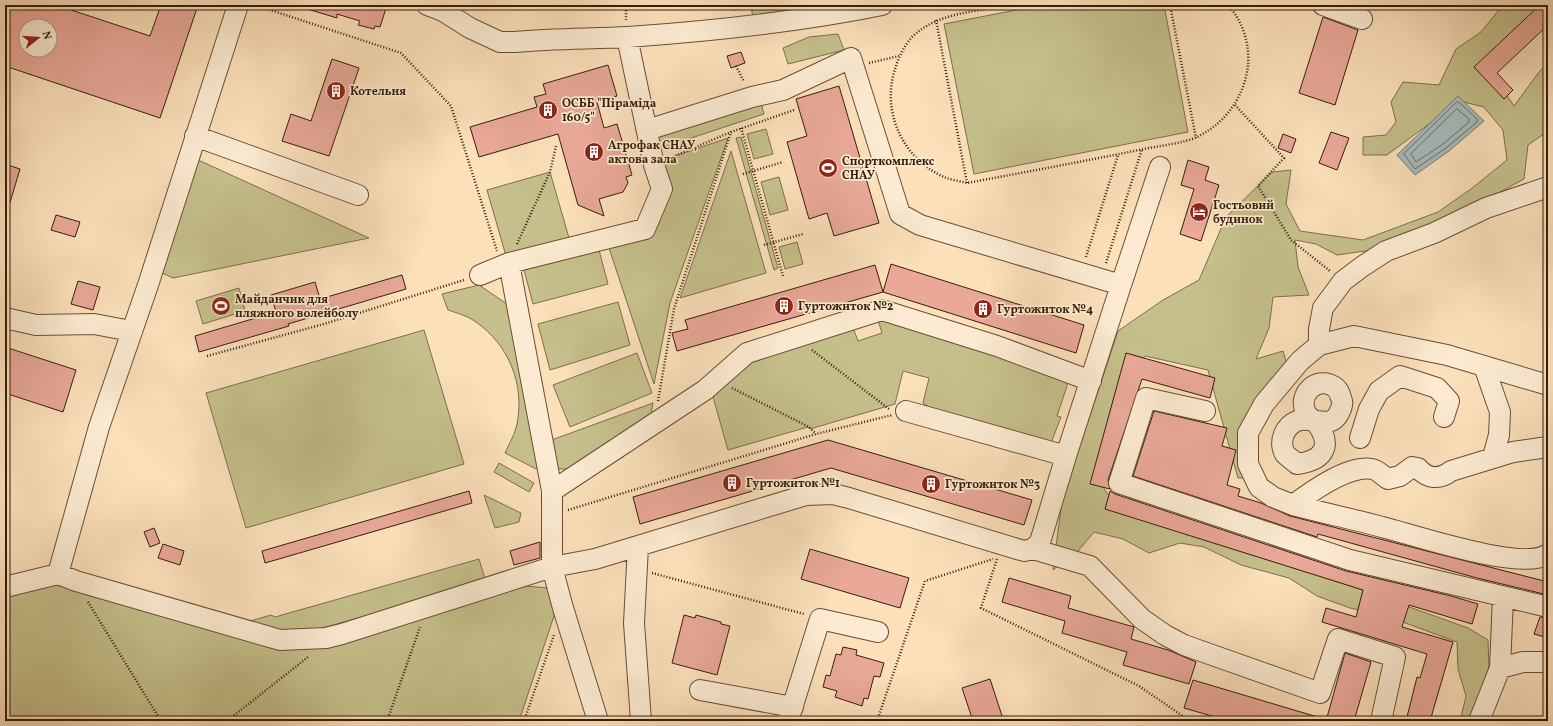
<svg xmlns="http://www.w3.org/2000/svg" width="1553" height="726" viewBox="0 0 1553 726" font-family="Vollkorn,serif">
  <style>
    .green { fill: #c5c08b; stroke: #7e6e4a }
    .water { fill: #a6babc; stroke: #7a7b75 }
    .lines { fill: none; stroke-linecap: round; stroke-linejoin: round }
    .shore { stroke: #6f6c63; stroke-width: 1 }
    .building { fill: #e9a898; stroke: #381d0a; fill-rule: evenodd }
    .minor-casing { stroke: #694e36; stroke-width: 22 }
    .path { stroke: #381d0a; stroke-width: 2.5; stroke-dasharray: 1 2; stroke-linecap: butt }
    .minor { stroke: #fcebd2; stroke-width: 20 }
    .labels { text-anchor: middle; stroke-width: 3.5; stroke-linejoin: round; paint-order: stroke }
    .poi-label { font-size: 12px; font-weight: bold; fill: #381d0a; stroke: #fcebd2; text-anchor: start }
  </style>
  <rect width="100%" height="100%" fill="#fbe0ba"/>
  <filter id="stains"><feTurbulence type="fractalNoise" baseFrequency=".005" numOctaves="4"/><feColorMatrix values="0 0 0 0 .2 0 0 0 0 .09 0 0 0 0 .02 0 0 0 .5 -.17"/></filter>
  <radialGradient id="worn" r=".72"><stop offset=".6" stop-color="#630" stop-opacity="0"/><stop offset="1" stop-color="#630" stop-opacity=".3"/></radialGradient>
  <path class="green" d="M751,5h72l-70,14z
    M1042,5h122l24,127 -214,42 -30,-150z
    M1503,5h45l-58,65 24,36 25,-34 9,-9v68l-20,14 -4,34 -44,24 -108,47 -35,5 -21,-11 -21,-4 3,27 11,28 -36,2 -4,31 -13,31 27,-8 5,17 -28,27 -10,83h-12l-30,-108 -63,-14 -26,25 -25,93 24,35 152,48 198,71 20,12 1,30 -19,51h-10l6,-25 -8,-27 -1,-27 -65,-24 -42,-10 -33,-12 -28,-18 -48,-13 -37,-18 -24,-4 -31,10 -26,-14 -29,-7 -16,19 -25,19 9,-70 56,-169 45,-31 36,-20 27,-63 46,-45 19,-2 -5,34 14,27 63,9 75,-28 33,-23 36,-29 -4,-30 -19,-23 -24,-6 -73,54h-24v-18l23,-2 10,-13 -5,-20 12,-20 36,3 17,-36 25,-17z
    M838,34l6,16 -56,14 -5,-16 26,-11z
    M760,99l4,15 -109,36 1,-22z
    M766,129l7,25 -19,5 -7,-25z
    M741,137l37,131 -4,2 -38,-132z
    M728,138l-58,165 -16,81 -46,-139 36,-13 13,-70z
    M731,151l35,122 -86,25z
    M196,159l173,79 -196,40 -13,-6z
    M550,172l19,66 -63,18 -19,-66z
    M779,177l9,33 -18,5 -9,-33z
    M797,242l6,22 -18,5 -6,-22z
    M599,250l9,34 -75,20 -9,-34z
    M479,285l31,21 28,164 -33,-17c4,-9 10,-19 12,-29 8,-39 -8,-79 -41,-102 -8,-6 -19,-9 -28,-12l-6,-16z
    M239,288l6,23 -42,13 -7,-23z
    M618,302l12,43 -80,25 -12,-46z
    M877,317l191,60 -1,9 -10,30 4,1 -10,26 -116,-32 -12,-8 6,-25 -26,-7 -8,33 -85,25 -2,-2 -80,23 -17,-60 34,-26 107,-39 6,16 24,-8z
    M424,330l40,134 -218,64 -40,-135z
    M637,353l15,40 -82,34 -17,-42z
    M653,403l-3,17 -79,49h-20l-5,-27z
    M499,463l35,20 -5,9 -35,-20z
    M484,495l37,18 -2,9 -24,6z
    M479,559l7,23 -178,50 -32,1 -36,-9 31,-9 4,2z
    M61,584l220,62 244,-60 24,2 7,22 -37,111h-514v-126z"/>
  <path class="water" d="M1458,96l26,25 -35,30 -34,24 -18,-20z"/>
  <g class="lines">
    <path class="shore" d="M1457,102l3,1 17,16v3l-31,26 -31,21 -11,-15z
      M1457,109l12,10v3l-26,22 -27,18 -5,-8z"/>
  </g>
  <path class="building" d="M5,5h51l94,31 11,-31h37l-38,113 -155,-52zM26,26h24v24h-24z
    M305,5h82l-7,22 -5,-1 -1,3 -16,-4 2,-4 -23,-7v4l-33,-10z
    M1540,5h8v20l-51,48 16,17 -9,9 -30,-32z
    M1323,17l35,13 -23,75 -36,-12z
    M741,52l4,11 -14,5 -4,-12z
    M332,59l27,9 -30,88 -47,-15 9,-27 20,7z
    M608,65l9,31 -20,6 7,26 13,-4 15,51 -6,2 2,6 -5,9 -24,7 5,17 -26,-11 -20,-71 -79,23 -9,-30 67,-20 -3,-10 12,-3 -3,-10z
    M839,86l40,137 -45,13 -7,-23 -18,6 -22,-77 20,-6 -11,-37z
    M1331,132l18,6 -12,32 -18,-7z
    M1283,134l13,5 -5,14 -13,-5z
    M1188,160l21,7 -4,13 14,5 -18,56 -21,-7 14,-45 -13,-4z
    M5,164l15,5 -12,40h-3z
    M56,215l24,7 -5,15 -24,-7z
    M891,264l193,61 -8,28 -193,-61z
    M875,265l8,27 -206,59 -5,-18 16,-4 -3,-9z
    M402,275l4,14 -118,35 1,2 -90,26 -4,-16 81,-24 -5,-17 44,-13 5,17z
    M78,281l22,6 -7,23 -22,-6z
    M5,347l71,23 -13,42 -58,-19z
    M1126,353l89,25 -5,20 -68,-19 -34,101 2,9 -20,-5z
    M1154,411l73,17 -5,18 14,4 -9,35 13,4 -2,7 23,7 29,13 258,66v13l-71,-17 -159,-44 -1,3 -184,-61z
    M828,440l204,60 -8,25 -193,-57 -191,56 -7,-27z
    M469,491l3,12 -207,60 -3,-12z
    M1110,491l5,3 231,77 105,25 27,8 -6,20 -63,-19 -7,22 51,15 -23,79h-24l11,-44 3,1 7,-24 -105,-32 4,-14 30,9 7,-27 -258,-81z
    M154,528l6,15 -10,4 -6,-15z
    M540,542v16l-26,7 -4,-14z
    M163,544l21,7 -4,14 -22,-7z
    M810,549l99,29 -9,30 -99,-29z
    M1009,578l62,18 -3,12 66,19 -3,12 37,11 28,12 -7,22 -66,-19 4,-13 -65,-19 3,-12 -63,-19z
    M684,615l11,3 1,-3 25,7v2l9,2 -13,49 -45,-12z
    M1540,617l8,1v20l-14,-4z
    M843,647l14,3 -1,5 28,8 -4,14 -6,-1 -6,23 -4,-1 -2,8 -27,-9 2,-6 -14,-4 3,-12 4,1 6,-22 5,1z
    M1345,653l26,9 -17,59h-28z
    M990,679l13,40 -7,2h-23l-11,-33z
    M1193,680l128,38 -1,3h-91l-45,-13z"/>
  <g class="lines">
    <defs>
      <path id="minor" d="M427,5l16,6 27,17 30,14h15c38,-4 75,-3 113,-5 84,-6 171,-15 254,-32
        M1323,5l39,14
        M195,136l163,59
        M480,275l29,-12
        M1121,285l39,-118
        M5,318l31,7 58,-1 37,7
        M1319,345v-16l4,-21 20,-27 20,-15 23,-15 48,-18 52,-25 62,-21
        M1484,366l16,46 -1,23 -6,22
        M1548,385l-101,-30 -93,-19 -35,9 -19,16 -36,43 -16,29v31l11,23 14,10 20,8c19,-14 55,-40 79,-36 6,1 11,7 16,10l12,-3 12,-9 6,1c9,11 22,12 33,3l62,-19 35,-5
        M906,411l160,45
        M1205,411l-59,-13 -27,85 231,77 198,47
        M1315,421c-3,-2 -8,-5 -9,-8 -9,-18 10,-37 27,-27 6,3 7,9 9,15 1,5 -1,8 -3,12 -8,18 -29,2 -42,8 -12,5 -19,20 -12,33 3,3 9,7 12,10 29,-4 36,-20 18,-43
        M1360,438l9,-29 10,-18 21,-15 37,12 12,13 -5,16
        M552,491l-43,-228 136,-34 17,-40 -8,-24 -27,-128
        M1293,505c30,8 60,14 89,22 32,8 141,45 166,27
        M638,546l-4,77 7,98
        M1033,549l57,17 52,53 23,16 19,10 136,48 18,-54 57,18 -14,64
        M58,574l18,7 204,59 46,-2 16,-4 210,-67 43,-8 211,-64 27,-1 16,4 175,53 9,-2 7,-7 26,-86 55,-171 -201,-60 -20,-11 -49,-156 -68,32 -31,7 -105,33
        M5,587l53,-13 41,-147 49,-142 90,-280
        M1500,668l3,-71
        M700,690l93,17
        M598,721l-35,-113 -11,-41v-76l153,-101 42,-37 135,-43 115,36 94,35
        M788,721l32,-102 58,13
        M1479,721l21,-53 23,-6h25"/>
    </defs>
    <use href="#minor" class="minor-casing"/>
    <path class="path" d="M255,5l146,48 50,53 46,145
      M623,5l3,6v9
      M1011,5c-31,6 -67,7 -92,26 -12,8 -20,25 -24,38 -14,43 8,90 49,108 7,3 16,4 23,6 59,-11 118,-22 177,-34 14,-3 41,-6 53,-12 29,-14 47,-40 51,-71 2,-20 -5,-47 -21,-61
      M1170,5l26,133
      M734,10l8,-5
      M936,20l31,163
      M869,63l30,-7
      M736,66l8,16
      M1235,105l49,53 -26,28 33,54 39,31
      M741,128l42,148
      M670,158l61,-26 63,-22
      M743,174l40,-12
      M517,244l33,-72 6,-26
      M764,245l39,-11
      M1086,257l32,-102
      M1106,263l36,-114
      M812,350l77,59
      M207,356l117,-32 140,-44
      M732,388l77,39 7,7
      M658,401l16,-92 57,-177
      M568,510l248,-76 76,-19
      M997,559l-16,49 158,78 51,35
      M652,573l152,41
      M88,602l73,119
      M227,721l81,-64
      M387,721l33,-94
      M524,721l30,-86
      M877,721l48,-140 68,-22"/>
    <use href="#minor" class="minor"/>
  </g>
  <defs>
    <symbol id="building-disc" viewBox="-11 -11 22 22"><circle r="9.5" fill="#8f2418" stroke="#fcebd2"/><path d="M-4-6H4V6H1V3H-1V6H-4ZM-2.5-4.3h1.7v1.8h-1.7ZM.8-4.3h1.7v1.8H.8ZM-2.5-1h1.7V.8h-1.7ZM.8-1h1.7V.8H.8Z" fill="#fff"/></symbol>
    <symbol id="stadium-disc" viewBox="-11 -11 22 22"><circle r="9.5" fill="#8f2418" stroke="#fcebd2"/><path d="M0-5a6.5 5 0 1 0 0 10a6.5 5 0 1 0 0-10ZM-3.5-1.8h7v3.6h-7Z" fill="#fff"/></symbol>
    <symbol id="hotel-disc" viewBox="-11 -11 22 22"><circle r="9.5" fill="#8f2418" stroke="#fcebd2"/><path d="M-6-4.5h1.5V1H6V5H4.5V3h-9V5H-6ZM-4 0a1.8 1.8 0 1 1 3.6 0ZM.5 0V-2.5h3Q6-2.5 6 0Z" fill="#fff"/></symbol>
  </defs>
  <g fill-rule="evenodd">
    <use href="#building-disc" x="325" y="80" width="22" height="22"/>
    <use href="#building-disc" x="537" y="99" width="22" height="22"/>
    <use href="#building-disc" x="583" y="141" width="22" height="22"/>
    <use href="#stadium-disc" x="817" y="157" width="22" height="22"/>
    <use href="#hotel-disc" x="1188" y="201" width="22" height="22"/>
    <use href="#stadium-disc" x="210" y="295" width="22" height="22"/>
    <use href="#building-disc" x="773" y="295" width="22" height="22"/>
    <use href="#building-disc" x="972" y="298" width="22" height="22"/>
    <use href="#building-disc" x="721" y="472" width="22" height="22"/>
    <use href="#building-disc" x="920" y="473" width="22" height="22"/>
  </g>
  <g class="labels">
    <g class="poi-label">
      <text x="350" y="95">Котельня</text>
      <text x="562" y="107">ОСББ "Піраміда<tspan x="562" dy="14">160/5"</tspan></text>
      <text x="608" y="149">Агрофак СНАУ,<tspan x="608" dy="14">актова зала</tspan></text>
      <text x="842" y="165">Спорткомплекс<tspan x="842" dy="14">СНАУ</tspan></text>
      <text x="1213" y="209">Гостьовий<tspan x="1213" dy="14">будинок</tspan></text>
      <text x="235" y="303">Майданчик для<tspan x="235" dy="14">пляжного волейболу</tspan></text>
      <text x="798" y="310">Гуртожиток №2</text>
      <text x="997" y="313">Гуртожиток №4</text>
      <text x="746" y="487">Гуртожиток №1</text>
      <text x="945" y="488">Гуртожиток №3</text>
    </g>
  </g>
  <rect width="1553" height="726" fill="none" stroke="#fbe0ba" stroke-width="20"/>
  <rect x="6" y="6" width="1541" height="714" fill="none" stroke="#381d0a" stroke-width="2"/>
  <rect x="10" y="10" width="1533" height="706" fill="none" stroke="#381d0a"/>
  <g transform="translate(38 38) rotate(73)"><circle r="19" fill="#fcebd2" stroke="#ae9982"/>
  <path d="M0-3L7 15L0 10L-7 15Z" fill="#8f2418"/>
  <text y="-6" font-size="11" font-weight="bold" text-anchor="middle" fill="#381d0a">N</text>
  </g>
  <rect width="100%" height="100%" filter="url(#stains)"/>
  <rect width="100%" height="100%" fill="url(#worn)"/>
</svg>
